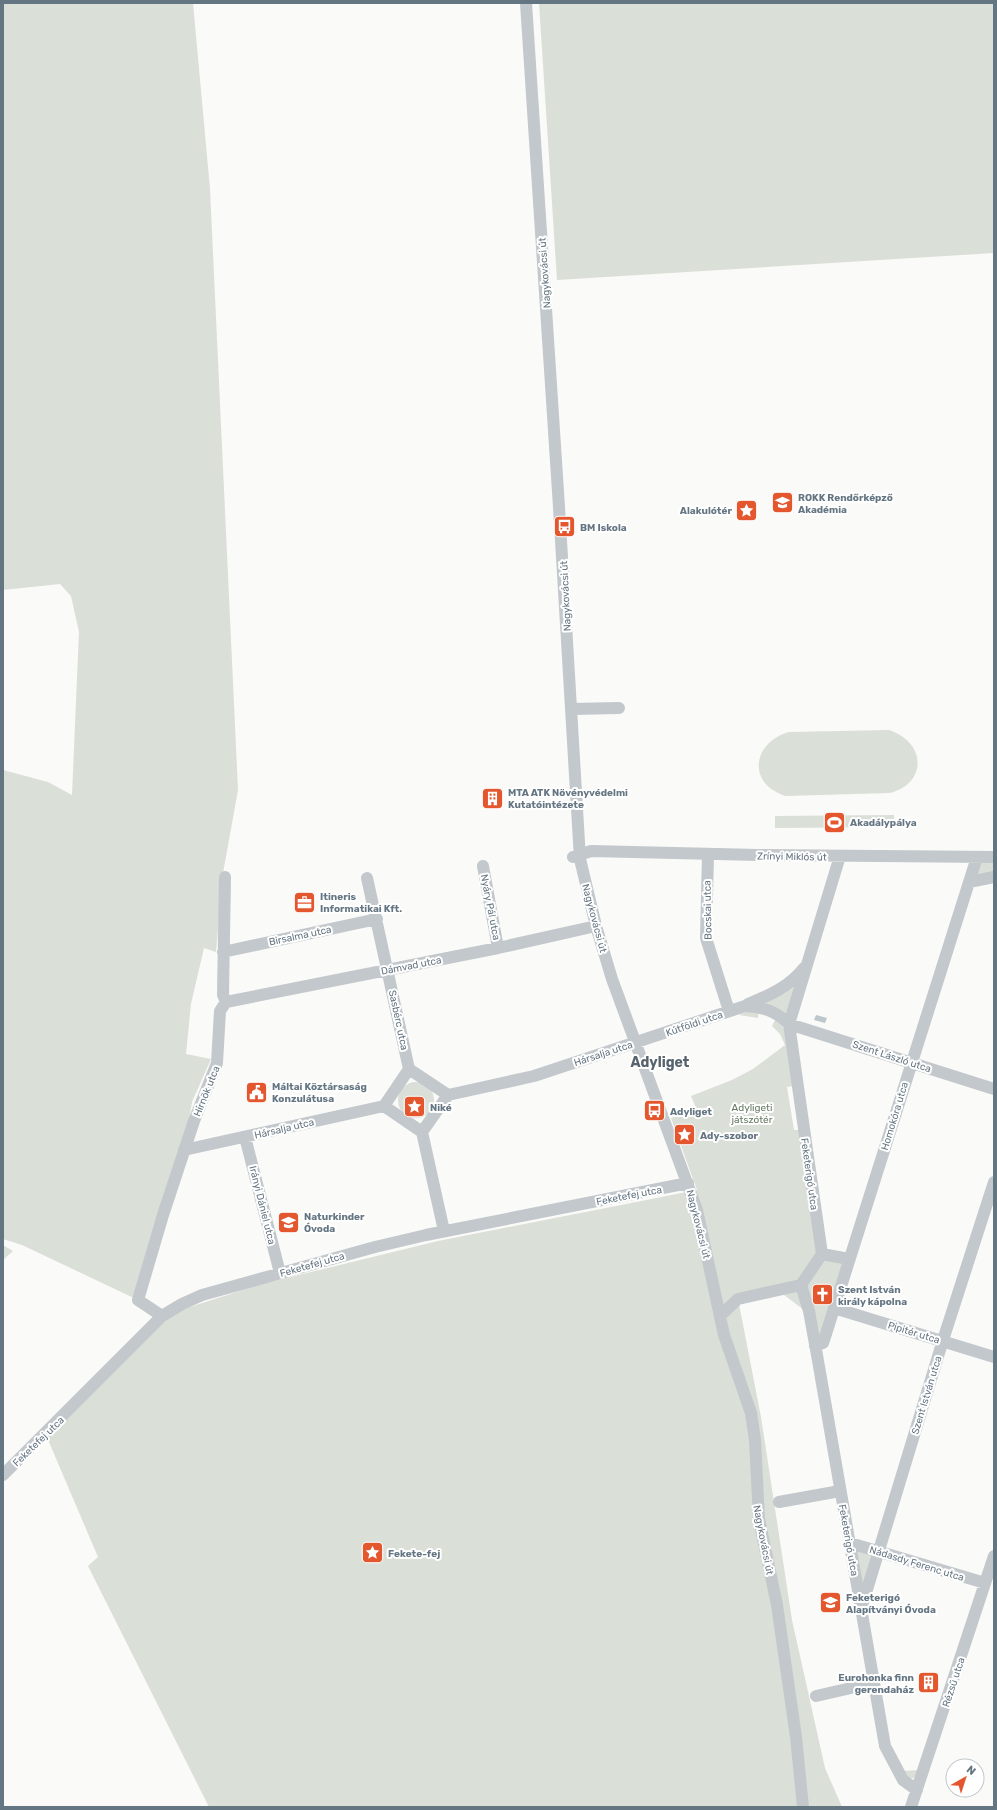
<svg xmlns="http://www.w3.org/2000/svg" width="997" height="1810" viewBox="0 0 997 1810" font-family="Rubik,sans-serif">
  <style>
    .green { fill: #dadfd7 }
    .water { fill: #bbc7cb }
    .lines { fill: none; stroke-linecap: round; stroke-linejoin: round }
    .minor { stroke: #c3c8cc; stroke-width: 12 }
    .labels { text-anchor: middle; stroke-width: 4; stroke-linejoin: round; paint-order: stroke }
    .street-label { font-size: 10px; fill: #657683; stroke: #fff }
    .poi-label { font-size: 10px; font-weight: bold; fill: #657683; stroke: #fff; text-anchor: start }
    .park-label { font-size: 10px; fill: #687a64; stroke: #fff }
    .district-label { font-size: 14px; font-weight: bold; fill: #57646e; stroke: #fff }
  </style>
  <rect width="100%" height="100%" fill="#fafaf8"/>
  <path class="green" d="M3,3h190l17,186 28,601 -15,83 -7,79 -12,-4 -13,56 -5,50 25,5 -19,43 -8,48 -46,150 -116,-55 -19,-6v-469l45,12 24,13 7,-163 -8,-36 -11,-12 -57,6z
    M539,3h455v250l-437,27z
    M889,730c37,12 39,53 1,63l-105,3c-39,-13 -32,-54 4,-64z
    M894,815v12l-119,1v-12z
    M981,859h13v14l-18,3z
    M796,984l-8,32 -23,-11v-5z
    M746,1012h13l-1,6 -19,-3z
    M776,1018l5,5 3,6 9,57 -6,1 7,43h6l17,122 -20,30 -59,17 23,118 31,203 33,148 17,39h-633l-121,-241 10,-9 -52,-122 116,-119 96,-31 180,-44 259,-51 -26,-72 25,-10 -5,-12 41,-16 21,-11 32,-24 -5,-11 -8,-8z
    M398 1100a18 18 0 1 1 36 0a18 18 0 1 1-36 0Z
    M3,1245l10,6 -10,9z
    M822,1259l22,4 -23,72 -3,-1 -12,-51z
    M798,1290l6,20 -20,-15v-1z
    M853,1548l19,5 -10,34z
    M919,1770l-5,8h-5l-6,-7z"/>
  <path class="water" d="M816,1015l11,3 -2,5 -11,-3z"/>
  <g class="lines">
    <path class="minor" d="M526,3l33,504 21,352 16,67 16,53 85,231 27,125 27,78 4,27 4,79 18,86 19,132 7,70
      M571,709l48,-1
      M708,854l-2,84 23,73
      M840,856l-51,168 33,230 -21,31 8,26 8,44 68,391 18,34 14,10
      M573,857l18,-6 167,4 236,2
      M483,866l15,82
      M367,878l42,191
      M969,882l25,-5
      M223,952l154,-33
      M226,1002l272,-54 98,-22
      M748,1004c22,-9 41,-17 56,-36
      M409,1069l39,26
      M448,1095l86,-19 211,-70c18,1 31,5 44,18l205,65
      M384,1106l38,26 26,-37
      M384,1106l25,-37
      M422,1132l22,99
      M245,1137l35,136
      M184,1150l200,-44
      M822,1254l27,5
      M834,1308l160,49
      M162,1316l-24,-16 25,-85 31,-94 23,-58 3,-52 6,-9 -3,-7 2,-118
      M720,1316l18,-17 63,-14
      M815,1346l8,-3 2,-6 152,-480
      M3,1475l159,-159 20,-12 20,-9 173,-48 51,-12 262,-52
      M779,1502l61,-11
      M850,1543l135,40
      M862,1606l81,-266 51,-158
      M816,1696l57,-13
      M911,1807l83,-251"/>
  </g>
  <defs>
    <symbol id="school-square" viewBox="-11 -11 22 22"><rect x="-9" y="-9" width="18" height="18" rx="4" fill="#e4572e" stroke="#fff"/><path d="M0-5L7-2L0 1L-7-2ZM-4 1L0 2.5L4 1V4Q0 6-4 4Z" fill="#fff"/></symbol>
    <symbol id="sight-square" viewBox="-11 -11 22 22"><rect x="-9" y="-9" width="18" height="18" rx="4" fill="#e4572e" stroke="#fff"/><path d="M0-6L1.8-2.2L6-1.7L2.9 1.2L3.7 5.4L0 3.3L-3.7 5.4L-2.9 1.2L-6-1.7L-1.8-2.2Z" fill="#fff"/></symbol>
    <symbol id="bus-square" viewBox="-11 -11 22 22"><rect x="-9" y="-9" width="18" height="18" rx="4" fill="#e4572e" stroke="#fff"/><path d="M-5-6H5V4H4V6H2V4H-2V6H-4V4H-5ZM-3.5-4V0h7V-4ZM-3.5 1.2v1.5H-2V1.2ZM2 1.2v1.5H3.5V1.2Z" fill="#fff"/></symbol>
    <symbol id="building-square" viewBox="-11 -11 22 22"><rect x="-9" y="-9" width="18" height="18" rx="4" fill="#e4572e" stroke="#fff"/><path d="M-4-6H4V6H1V3H-1V6H-4ZM-2.5-4.3h1.7v1.8h-1.7ZM.8-4.3h1.7v1.8H.8ZM-2.5-1h1.7V.8h-1.7ZM.8-1h1.7V.8H.8Z" fill="#fff"/></symbol>
    <symbol id="stadium-square" viewBox="-11 -11 22 22"><rect x="-9" y="-9" width="18" height="18" rx="4" fill="#e4572e" stroke="#fff"/><path d="M0-5a6.5 5 0 1 0 0 10a6.5 5 0 1 0 0-10ZM-3.5-1.8h7v3.6h-7Z" fill="#fff"/></symbol>
    <symbol id="office-square" viewBox="-11 -11 22 22"><rect x="-9" y="-9" width="18" height="18" rx="4" fill="#e4572e" stroke="#fff"/><path d="M-6-3h4V-5.5h4V-3h4V5H-6ZM-1-4.5V-3h2v-1.5ZM-6 0V1H6V0Z" fill="#fff"/></symbol>
    <symbol id="civic-square" viewBox="-11 -11 22 22"><rect x="-9" y="-9" width="18" height="18" rx="4" fill="#e4572e" stroke="#fff"/><path d="M-.6-6.5H3V-4.5H.6V-3L4-1V1h2V6H-6V1h2V-1L-.6-3ZM-1.2 2.5V6h2.4V2.5Z" fill="#fff"/></symbol>
    <symbol id="church-square" viewBox="-11 -11 22 22"><rect x="-9" y="-9" width="18" height="18" rx="4" fill="#e4572e" stroke="#fff"/><path d="M-1.2-6h2.4v3.5h3.3v2.4h-3.3V6h-2.4V-.1h-3.3v-2.4h3.3Z" fill="#fff"/></symbol>
  </defs>
  <g fill-rule="evenodd">
    <use href="#school-square" x="770" y="490" width="25" height="25"/>
    <use href="#sight-square" x="734" y="498" width="25" height="25"/>
    <use href="#bus-square" x="552" y="514" width="25" height="25"/>
    <use href="#building-square" x="480" y="786" width="25" height="25"/>
    <use href="#stadium-square" x="822" y="810" width="25" height="25"/>
    <use href="#office-square" x="292" y="890" width="25" height="25"/>
    <use href="#civic-square" x="244" y="1080" width="25" height="25"/>
    <use href="#sight-square" x="402" y="1094" width="25" height="25"/>
    <use href="#bus-square" x="642" y="1098" width="25" height="25"/>
    <use href="#sight-square" x="672" y="1122" width="25" height="25"/>
    <use href="#school-square" x="276" y="1210" width="25" height="25"/>
    <use href="#church-square" x="810" y="1282" width="25" height="25"/>
    <use href="#sight-square" x="360" y="1540" width="25" height="25"/>
    <use href="#school-square" x="818" y="1590" width="25" height="25"/>
    <use href="#building-square" x="916" y="1670" width="25" height="25"/>
  </g>
  <g class="labels">
    <g class="street-label">
      <text transform="translate(544 273) rotate(-94)" y="4">Nagykovácsi út</text>
      <text transform="translate(565 596) rotate(-93)" y="4">Nagykovácsi út</text>
      <text transform="translate(792 856) rotate(1)" y="4">Zrínyi Miklós út</text>
      <text transform="translate(491 907) rotate(79)" y="4">Nyáry Pál utca</text>
      <text transform="translate(707 910) rotate(-91)" y="4">Bocskai utca</text>
      <text transform="translate(595 918) rotate(75)" y="4">Nagykovácsi út</text>
      <text transform="translate(300 935) rotate(-12)" y="4">Birsalma utca</text>
      <text transform="translate(411 965) rotate(-11)" y="4">Dámvad utca</text>
      <text transform="translate(399 1020) rotate(78)" y="4">Sasbérc utca</text>
      <text transform="translate(694 1023) rotate(-19)" y="4">Kútföldi utca</text>
      <text transform="translate(603 1053) rotate(-18)" y="4">Hársalja utca</text>
      <text transform="translate(892 1056) rotate(18)" y="4">Szent László utca</text>
      <text transform="translate(206 1091) rotate(-68)" y="4">Hírnök utca</text>
      <text transform="translate(894 1116) rotate(-73)" y="4">Homokóra utca</text>
      <text transform="translate(284 1128) rotate(-13)" y="4">Hársalja utca</text>
      <text transform="translate(810 1174) rotate(82)" y="4">Feketerigó utca</text>
      <text transform="translate(629 1195) rotate(-11)" y="4">Feketefej utca</text>
      <text transform="translate(263 1205) rotate(76)" y="4">Irányi Dániel utca</text>
      <text transform="translate(699 1224) rotate(76)" y="4">Nagykovácsi út</text>
      <text transform="translate(312 1264) rotate(-16)" y="4">Feketefej utca</text>
      <text transform="translate(914 1332) rotate(17)" y="4">Pipitér utca</text>
      <text transform="translate(926 1395) rotate(-73)" y="4">Szent István utca</text>
      <text transform="translate(38 1441) rotate(-44)" y="4">Feketefej utca</text>
      <text transform="translate(764 1540) rotate(79)" y="4">Nagykovácsi út</text>
      <text transform="translate(849 1540) rotate(80)" y="4">Feketerigó utca</text>
      <text transform="translate(917 1563) rotate(17)" y="4">Nádasdy Ferenc utca</text>
      <text transform="translate(953 1682) rotate(-72)" y="4">Rézsű utca</text>
    </g>
    <g class="poi-label">
      <text x="798" y="501">ROKK Rendőrképző<tspan x="798" dy="12">Akadémia</tspan></text>
      <text x="732" y="514" text-anchor="end">Alakulótér</text>
      <text x="580" y="531">BM Iskola</text>
      <text x="508" y="796">MTA ATK Növényvédelmi<tspan x="508" dy="12">Kutatóintézete</tspan></text>
      <text x="850" y="826">Akadálypálya</text>
      <text x="320" y="900">Itineris<tspan x="320" dy="12">Informatikai Kft.</tspan></text>
      <text x="272" y="1090">Máltai Köztársaság<tspan x="272" dy="12">Konzulátusa</tspan></text>
      <text x="430" y="1111">Niké</text>
      <text x="670" y="1115">Adyliget</text>
      <text x="700" y="1139">Ady-szobor</text>
      <text x="304" y="1220">Naturkinder<tspan x="304" dy="12">Óvoda</tspan></text>
      <text x="838" y="1293">Szent István<tspan x="838" dy="12">király kápolna</tspan></text>
      <text x="388" y="1557">Fekete-fej</text>
      <text x="846" y="1601">Feketerigó<tspan x="846" dy="12">Alapítványi Óvoda</tspan></text>
      <text x="914" y="1681" text-anchor="end">Eurohonka finn<tspan x="914" dy="12">gerendaház</tspan></text>
    </g>
    <g class="park-label">
      <text x="752" y="1111">Adyligeti<tspan x="752" dy="12">játszótér</tspan></text>
    </g>
    <g class="district-label">
      <text x="660" y="1067">Adyliget</text>
    </g>
  </g>
  <rect width="997" height="1810" fill="none" stroke="#657683" stroke-width="8"/>
  <g transform="translate(965 1778) rotate(39)"><circle r="19" fill="#ffffff" stroke="#c1c8cd"/>
  <path d="M0-3L7 15L0 10L-7 15Z" fill="#e4572e"/>
  <text y="-6" font-size="11" font-weight="bold" text-anchor="middle" fill="#657683">N</text>
  </g>
</svg>
